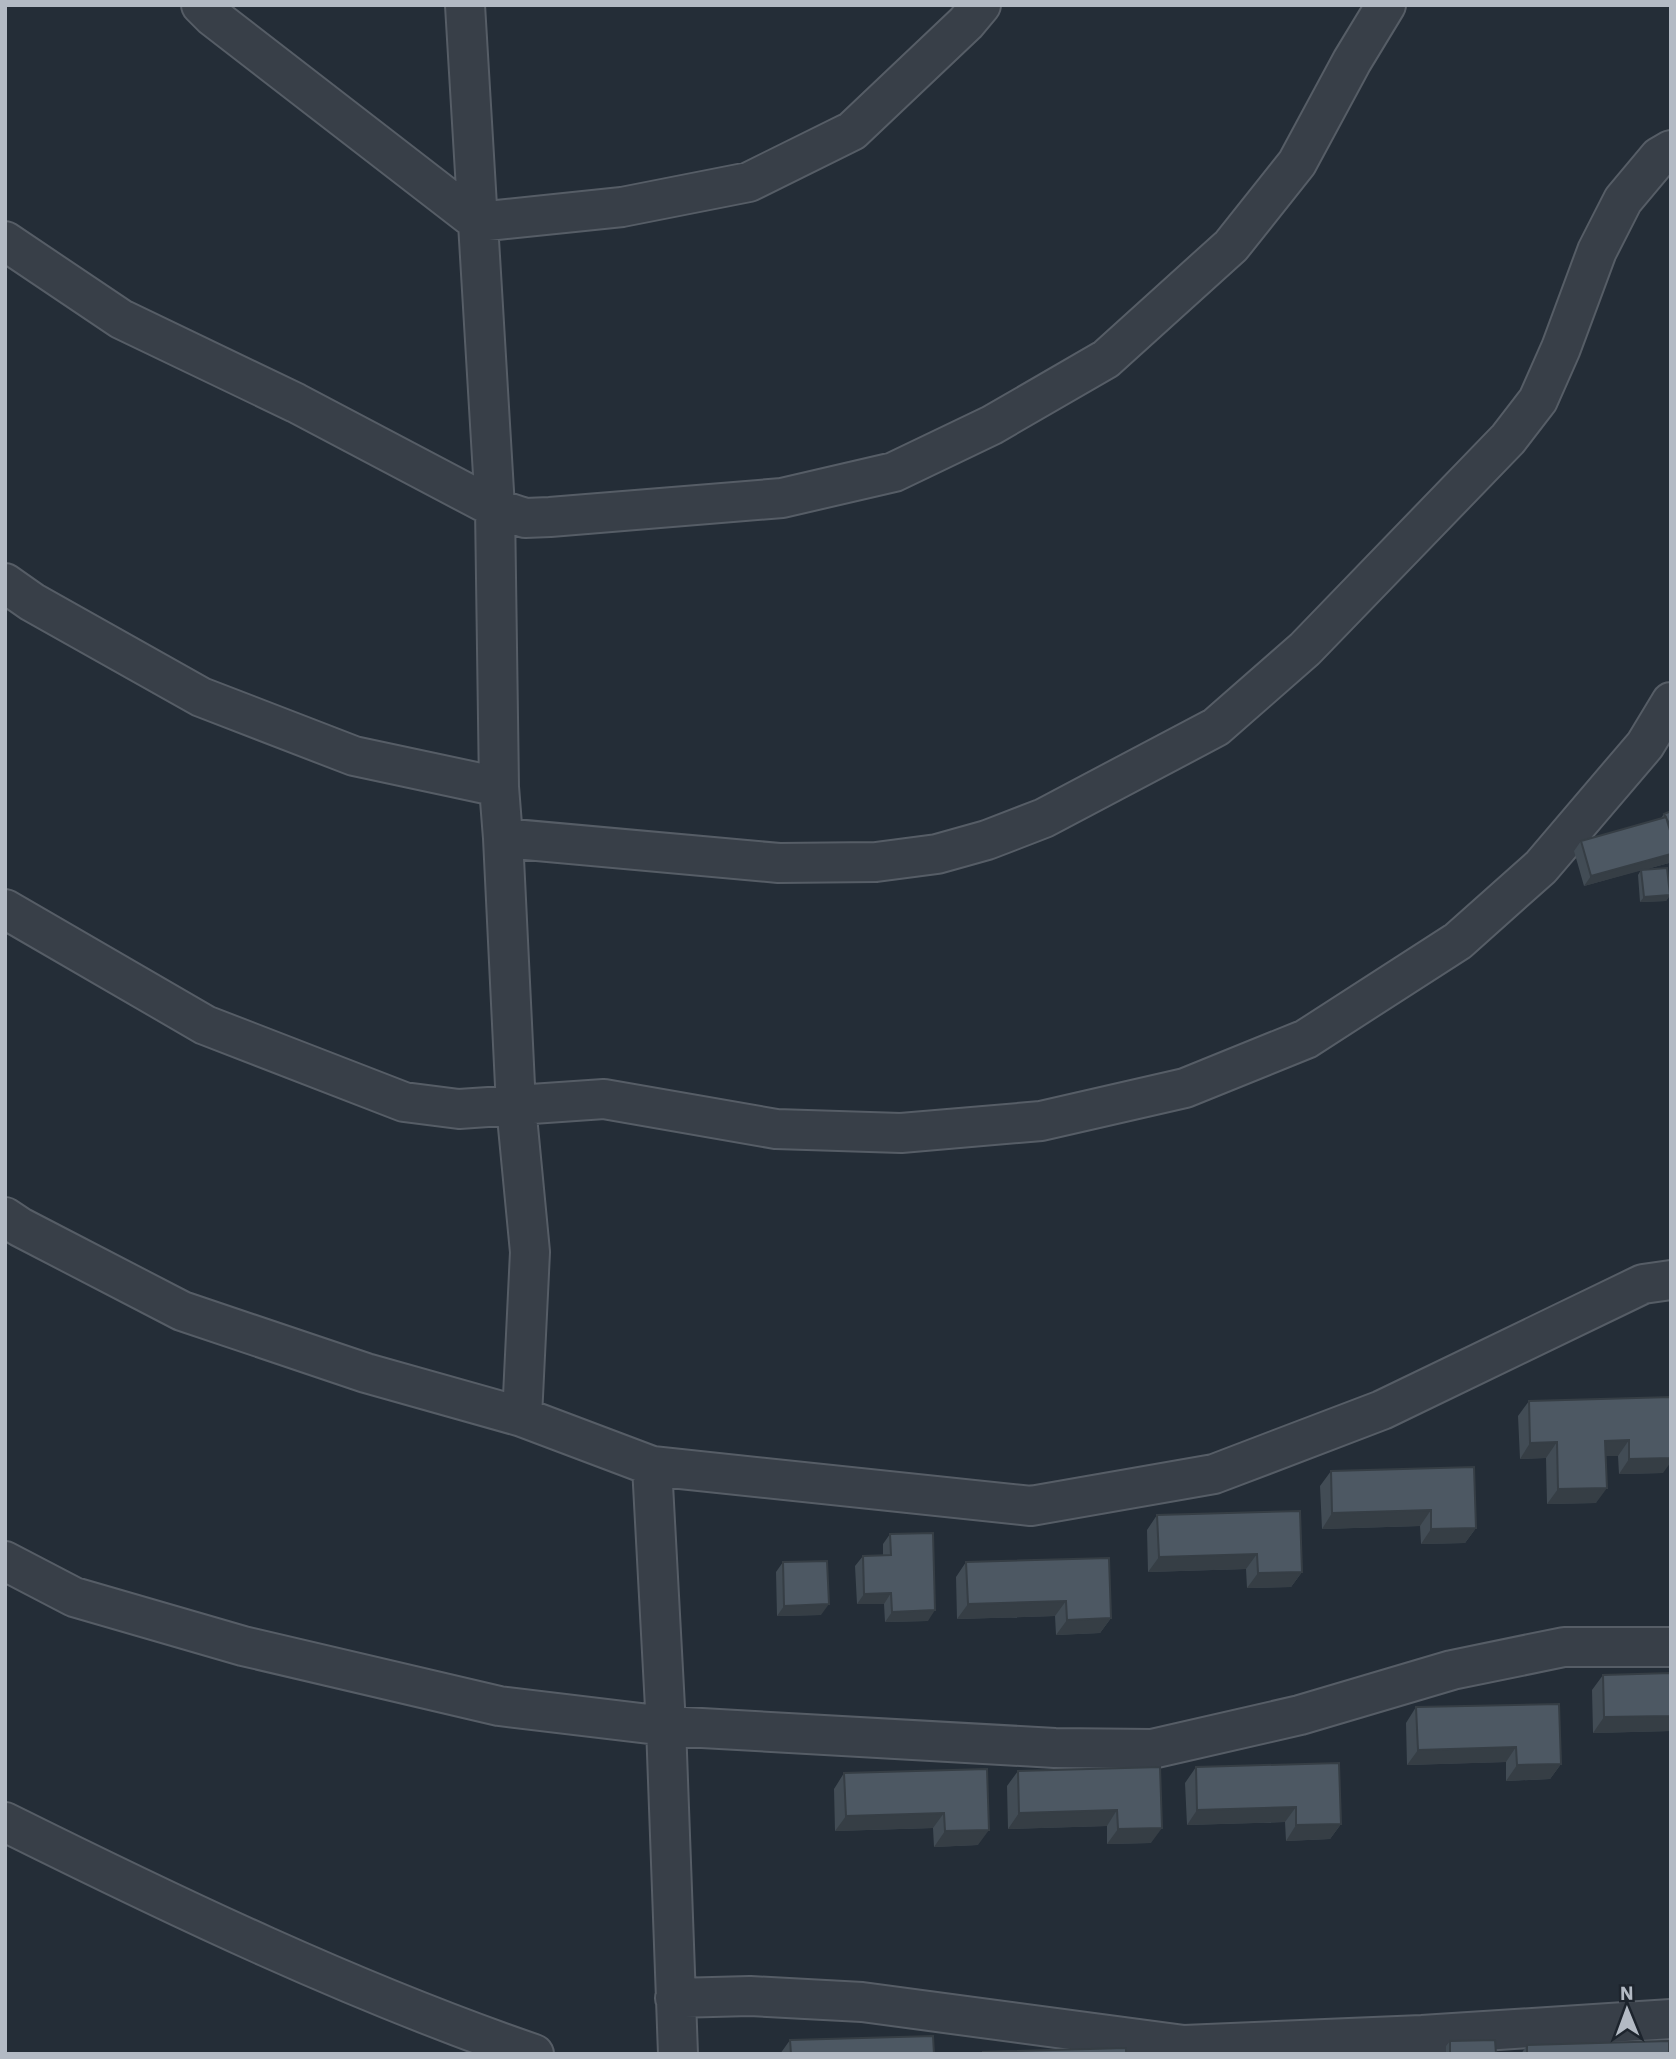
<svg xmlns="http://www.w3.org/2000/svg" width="1676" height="2059" viewBox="0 0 1676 2059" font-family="'IBM Plex Sans',sans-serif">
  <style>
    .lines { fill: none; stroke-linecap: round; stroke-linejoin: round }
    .minor-casing { stroke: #565d66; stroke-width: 42 }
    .minor { stroke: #383f48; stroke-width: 38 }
    .wall { fill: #424c55 }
    .shaded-wall { fill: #363e45 }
    .building { fill: #4d5863; stroke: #363e45; stroke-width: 2 }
  </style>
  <rect width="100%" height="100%" fill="#242d37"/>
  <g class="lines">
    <defs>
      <path id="minor" d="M201,5l12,12 265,205 144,-15 127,-25 103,-51 114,-108 15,-18
        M465,5l30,503 4,279 4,51 13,268 14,146 -8,165
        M5,241l116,78 175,84 199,105 30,10 25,-1 232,-19 112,-26 98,-47 114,-66 125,-113 66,-83 55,-102 34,-56
        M5,583l27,19 169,95 153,59 145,31
        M503,838l276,25 97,-1 61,-8 50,-14 57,-22 172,-91 89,-78 203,-210 30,-39 23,-52 36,-97 26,-51 36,-43 12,-7
        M5,909l200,116 199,77 55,7 145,-10 172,30 125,4 140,-12 144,-33 121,-49 152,-98 83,-74 104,-122 26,-43
        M5,1217l15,10 162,84 184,62 156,44 130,49 379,40 183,-32 168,-64 261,-126 28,-4
        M652,1466l14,260 12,328
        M5,1561l69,36 169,49 256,60 167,20 389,22 97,1 148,-34 152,-45 112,-23h107
        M5,1822c171,85 349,170 529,232
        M675,1998l75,-2 112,6 322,43 238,-10 249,-16"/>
    </defs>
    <use href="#minor" class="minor-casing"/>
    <use href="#minor" class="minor"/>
  </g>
  <path class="wall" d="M1671,811v43l-2,9 -26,7 27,25 -4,6 -26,1 -2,-27 3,-5 -57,16 -10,-35 7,-10 80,-23 3,-4z
    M1671,1397l-8,76 -44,1 -1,-18h-12l-10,47 -49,1 -1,-46 -26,1 -2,-43 11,-15z
    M1331,1471l145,57 -11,15 -44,1 -1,-18 -98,3 -2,-43z
    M1157,1515l145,57 -11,15 -44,1 -1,-19 -98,3 -1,-42z
    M890,1534l38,87 -43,1 -1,-18h-27l-2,-38 8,-10 20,-1v-11z
    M783,1562l38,53 -44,1 -1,-44z
    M966,1562l145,56 -11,15 -44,2 -1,-19 -98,3 -1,-42z
    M1671,1673v58l-78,2 -1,-43 11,-15z
    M1416,1707l145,57 -11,15 -44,2v-19l-99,3 -1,-42z
    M1160,1767l-9,76 -44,1v-18l-99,3 -1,-43 11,-15z
    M1196,1767l145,57 -11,15 -44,2 -1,-19 -98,3 -2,-42z
    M987,1769l-9,76 -44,2 -1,-19 -98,3 -1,-42 10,-16z
    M790,2040l144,14h-154z
    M1450,2041l46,13h-50v-8z
    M1527,2045l142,9h-148z"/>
  <path class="shaded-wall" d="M1671,854v6l-2,3 -85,23 7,-10z
    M1670,895l-4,6 -26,1 4,-5z
    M1629,1440l-11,16h-23l10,-15z
    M1557,1442l-11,16 -26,1 10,-16z
    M1671,1458v4l-8,11 -44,1 10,-15z
    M1607,1488l-11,15 -49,1 11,-15z
    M1431,1510l-11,16 -98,3 10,-16z
    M1476,1528l-11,15 -44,1 10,-15z
    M1257,1554l-11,15 -98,3 11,-15z
    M1302,1572l-11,15 -44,1 11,-15z
    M891,1593l-7,11h-27l7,-10z
    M1066,1601l-11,15 -98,3 11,-15z
    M829,1604l-8,11 -44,1 7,-10z
    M935,1610l-7,11 -43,1 7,-10z
    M1111,1618l-11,15 -44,2 11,-15z
    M1671,1716v15l-78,2 11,-16z
    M1516,1747l-10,15 -99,3 11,-15z
    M1561,1764l-11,15 -44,2 11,-16z
    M1296,1807l-11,15 -98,3 10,-15z
    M1117,1810l-10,16 -99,3 11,-16z
    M944,1813l-11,15 -98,3 11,-15z
    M1341,1824l-11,15 -44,2 10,-16z
    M1162,1828l-11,15 -44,1 11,-15z
    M989,1830l-11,15 -44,2 11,-16z"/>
  <path class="building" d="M1671,811v16l-7,-13z
    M1666,817l5,17v20l-80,22 -10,-35z
    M1667,868l3,27 -26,2 -3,-27z
    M1671,1397v61l-42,1v-19l-24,1 2,47 -49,1 -1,-47 -27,1 -1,-42z
    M1474,1467l2,61 -45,1v-19l-99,3 -1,-42z
    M1300,1511l2,61 -44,1 -1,-19 -98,3 -2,-42z
    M933,1533l2,77 -43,2 -1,-19 -27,1 -1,-38 28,-1 -1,-21z
    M1109,1558l2,60 -44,2 -1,-19 -98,3 -2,-42z
    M827,1561l2,43 -45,2 -1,-44z
    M1671,1673v43l-67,1 -1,-42z
    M1559,1704l2,60 -44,1 -1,-18 -98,3 -2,-43z
    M1339,1763l2,61 -45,1v-18l-99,3 -1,-43z
    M1160,1767l2,61 -44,1 -1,-19 -98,3 -1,-42z
    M987,1769l2,61 -44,1 -1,-18 -98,3 -2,-43z
    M933,2036l1,18h-143l-1,-14z
    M1495,2040l1,14h-46v-13z
    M1669,2041v13h-142v-9z
    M1126,2048v6h-143v-2z"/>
  <rect width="1676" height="2059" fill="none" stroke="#b3bac4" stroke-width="14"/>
  <g transform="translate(1627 2010) rotate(359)" stroke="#1d242d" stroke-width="5" paint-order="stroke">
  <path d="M0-5L12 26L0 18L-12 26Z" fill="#b3bac4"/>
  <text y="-10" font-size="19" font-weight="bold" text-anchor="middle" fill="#b3bac4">N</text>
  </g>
</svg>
